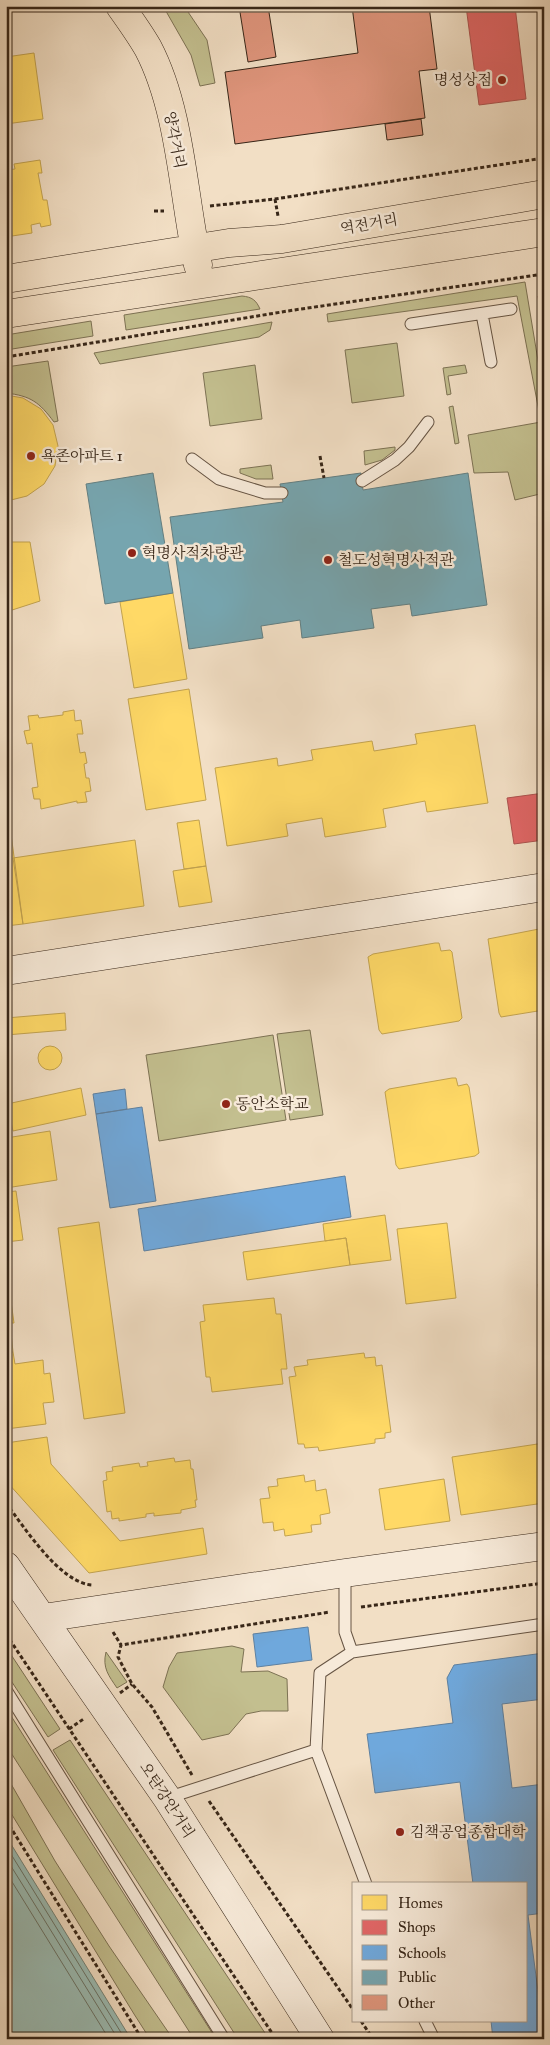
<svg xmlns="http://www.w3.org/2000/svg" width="550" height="2045" viewBox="0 0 550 2045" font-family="'IM FELL Great Primer','Noto Serif KR',serif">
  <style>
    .green { fill: #c3bf8f; stroke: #7d7254 }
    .water { fill: #9bbdb5; stroke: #738176 }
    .homes { fill: #ffd966; stroke: #c3a34f }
    .shops { fill: #e06666; stroke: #ad534f }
    .schools { fill: #6fa8dc; stroke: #5e81a1 }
    .public { fill: #76a5af; stroke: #637f82 }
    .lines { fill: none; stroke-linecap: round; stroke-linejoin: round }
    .shore { stroke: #697266; stroke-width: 1 }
    .building { fill: #df957c; stroke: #372618 }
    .lane-casing { stroke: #665443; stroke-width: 13 }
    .secondary-casing { stroke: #372618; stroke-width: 29 }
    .primary-casing { stroke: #372618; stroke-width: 29 }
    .path { stroke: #372618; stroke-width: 3; stroke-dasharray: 4 2.5; stroke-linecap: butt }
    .lane { stroke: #f7ead9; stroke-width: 11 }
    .secondary { stroke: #f7ead9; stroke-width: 28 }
    .primary { stroke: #f2dfc5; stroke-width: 28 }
    .poi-dot { fill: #8f2418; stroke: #f7ead9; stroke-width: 2 }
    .labels { text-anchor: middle; stroke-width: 5; stroke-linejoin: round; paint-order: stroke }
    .poi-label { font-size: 15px; fill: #372618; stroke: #f7ead9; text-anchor: start }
    .street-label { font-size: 15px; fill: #372618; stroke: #f7ead9 }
  </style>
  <rect width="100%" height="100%" fill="#f2dfc5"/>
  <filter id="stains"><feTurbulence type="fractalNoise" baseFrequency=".004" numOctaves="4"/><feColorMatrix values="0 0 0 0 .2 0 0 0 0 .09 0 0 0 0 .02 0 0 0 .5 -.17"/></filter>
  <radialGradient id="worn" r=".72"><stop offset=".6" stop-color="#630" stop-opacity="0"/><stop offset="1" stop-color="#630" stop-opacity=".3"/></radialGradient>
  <path class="green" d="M163,6h21l23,34 8,43 -15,3 -9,-31z
    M525,282l19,115v96l-29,7 -7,-28 -34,1 -6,-38 73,-13 -24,-126 -189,26 -1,-8z
    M242,296c10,1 14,4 18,13l-134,21 -2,-15z
    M91,321l2,15 -87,14v-15z
    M272,322l-2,8 -11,7 -159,27 -6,-11z
    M397,343l7,53 -52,7 -7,-53z
    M48,361l10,60 -4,1c-15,-20 -23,-26 -48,-29v-26z
    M255,365l7,54 -52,7 -7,-53z
    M465,365l2,8 -19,3 3,18 -4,1 -4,-27z
    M453,406l6,37 -4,1 -6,-37z
    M395,447v3l-13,10 -17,5 -1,-14z
    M271,465l2,14h-17l-16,-6v-4z
    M310,1030l13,85 -33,5 -13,-86z
    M273,1035l13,85 -127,21 -13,-86z
    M232,1646l12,3 -3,23 27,-1 19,8 1,32h-27l-15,3 -17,20 -27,6 -39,-53 6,-20 8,-14z
    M6,1647l54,82 -12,8 -42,-64z
    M106,1652l21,30 -10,6c-8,-12 -15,-20 -11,-36z
    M6,1708l210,331h-22l-188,-294z
    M70,1740l199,299h-31l-185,-289z
    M6,1775l49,86 54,85 64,93h-23l-16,-25 -128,-209z"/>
  <path class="water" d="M6,1836l125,203h-125z"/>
  <path class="homes" d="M34,53l9,66 -37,5v-67z
    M40,160l2,13h-4l5,27h4l4,25 -10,2 -1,-4 -9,2 1,8 -20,3 -6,-36v-30l9,-1 -1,-5z
    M6,395l17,3 18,11 12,16 5,21 -3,20 -11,18 -17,12 -20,5z
    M6,542h24l10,59 -34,11z
    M173,593l14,86 -53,9 -14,-86z
    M189,689l17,111 -60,10 -18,-111z
    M74,710l1,11 6,-1 2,14h-6l3,19 5,-1 2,11 -3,1 2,14h3l2,13 -6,1 2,10 -10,1v-2l-36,8 -1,-10h-6l-2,-11 6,-1 -6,-44 -5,1 -3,-13 6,-1 -2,-14 10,-1 1,3 24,-3v-3z
    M475,725l13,78 -61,9 -2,-11 -42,8 3,18 -61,10 -3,-19 -36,6 2,12 -61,10 -12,-78 62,-10 1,8 35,-6 -2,-10 61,-9 2,10 43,-7 -2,-10z
    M9,819l14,105 -17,2v-106z
    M199,820l7,46 -22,3 -7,-46z
    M135,840l9,66 -121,18 -10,-66z
    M206,866l6,36 -33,5 -6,-36z
    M544,928v82l-43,7 -2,-4 -11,-74z
    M435,943h4l2,8 9,-1 2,2 10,66 -3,3 -77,13 -3,-4 -11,-73 5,-3z
    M65,1013l1,17 -60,5v-17z
    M38 1058a12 12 0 1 1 24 0a12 12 0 1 1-24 0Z
    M452,1078h4l2,8 9,-2 2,3 10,66 -4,3 -76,13 -3,-4 -11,-73 4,-3z
    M81,1088l5,27 -73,16 -6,-27z
    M50,1131l7,49 -51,8v-50z
    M16,1191l7,49 -17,2v-50z
    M385,1215l6,45 -41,5 -4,-27 -21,3 -2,-17z
    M99,1222l26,191 -41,6 -26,-191z
    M447,1223l9,75 -50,6 -9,-75z
    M346,1238l4,27 -103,15 -4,-28z
    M544,1283v37h-2l-4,-36z
    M10,1294l4,29h-4l3,29 -7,1v-58z
    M274,1298l2,16h5l6,55h-6l2,15 -71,8 -2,-15h-4l-6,-55 5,-1 -2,-16z
    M13,1352l2,12 28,-4 1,14 6,-1 4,29 -11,1 3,21 -40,5v-76z
    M364,1353l1,5 10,-1 1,9 6,-1 9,67 -6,1v5l-10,1v4l-56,8 -1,-4 -13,1 -1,-4h-6l-9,-67 7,-1 -2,-9 14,-2 -1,-5z
    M47,1437l4,27 69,77 83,-13 4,26 -118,19 -82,-91 -1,-39z
    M544,1443v60l-83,12 -9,-58z
    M174,1458l1,4 15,-2 1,9h2l4,31h-2l1,7 -15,3v3l-27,3v-3l-8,1v3l-27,4v-3l-7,1 -1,-8 -4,1 -4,-31 4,-1 -1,-8 7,-1 -1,-4 27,-4 1,4 8,-1 -1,-4z
    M304,1475l1,7 10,-2 1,11 10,-2 4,24 -10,2 1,9 -10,1 1,7 -27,4 -1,-7 -10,2 -1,-9 -10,1 -3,-24 10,-1 -2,-11 10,-1 -1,-7z
    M444,1479l6,42 -65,9 -6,-41z"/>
  <path class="shops" d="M466,6h49l11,93 -47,6z
    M544,295v39l-6,-38z
    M544,793v47l-30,4 -7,-46z"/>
  <path class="schools" d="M125,1089l2,20 -31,5 -3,-20z
    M142,1107l14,94 -46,7 -14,-94z
    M345,1176l6,41 -207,34 -6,-42z
    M308,1627l4,33 -55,7 -4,-33z
    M544,1653v46l-42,5 10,84 32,-4v129l-16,2 11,84h5v40h-51l-2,-18h35v-137h-53l-13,-102 -85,11 -8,-59 86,-11 -6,-45 7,-13z"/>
  <path class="public" d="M153,473l20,120 -68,11 -19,-120z
    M361,473l2,17 105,-17 19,132 -75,11 -2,-12 -39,5 3,19 -72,10 -2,-18 -39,6 2,12 -74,11 -19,-132 113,-15 -3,-18z"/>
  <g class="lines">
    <path class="shore" d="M6,1846l119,193
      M6,1858l112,181
      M6,1872l103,167"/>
  </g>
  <path class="building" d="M239,6h29l8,51 -28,5z
    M352,6h77l8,63 -18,2 6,47 -190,26 -10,-72 133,-19z
    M421,119l2,16 -36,5 -2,-16z"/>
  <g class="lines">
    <defs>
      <path id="lane" d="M482,314l9,48
        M411,324l100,-15
        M192,459l27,20 46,14h17
        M362,481l33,-21 14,-13 19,-25
        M345,1573v59l7,20 -32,21 -4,77 50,134
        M352,1652l192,-28
        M6,1690l218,349
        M167,1798l149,-48
        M425,2021l9,18"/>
      <path id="secondary" d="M6,971l538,-84
        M6,1566l161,232 153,241
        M43,1618l302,-45 199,-27"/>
      <path id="primary" d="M120,6c10,14 20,28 28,42 33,63 35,148 50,217
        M6,279l223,-36 53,-4 262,-45
        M6,314l538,-82"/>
    </defs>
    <use href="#lane" class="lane-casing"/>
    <use href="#secondary" class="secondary-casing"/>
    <use href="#primary" class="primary-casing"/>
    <path class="path" d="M275,199l3,17
      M210,206l65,-7 269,-41
      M154,211h10
      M6,357l288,-47 250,-36
      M320,456l4,22
      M6,1503c18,24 54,80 86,82
      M361,1607l183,-24
      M113,1632l8,13
      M6,1634l270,405
      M120,1693l12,-9
      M69,1729l16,-11
      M192,1775l-40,-68 -20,-23 -14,-27 3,-12 209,-33
      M209,1801l145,210
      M6,1820l136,219
      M361,2021l12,18"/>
    <use href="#lane" class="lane"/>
    <use href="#secondary" class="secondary"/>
    <use href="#primary" class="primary"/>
  </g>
  <g class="poi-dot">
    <circle cx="502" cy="80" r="5"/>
    <circle cx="31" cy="456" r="5"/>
    <circle cx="132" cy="553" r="5"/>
    <circle cx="328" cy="560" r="5"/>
    <circle cx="226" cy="1104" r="5"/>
    <circle cx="400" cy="1832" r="5"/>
  </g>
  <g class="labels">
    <g class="poi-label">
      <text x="492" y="85" text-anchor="end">명성상점</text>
      <text x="41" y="461">욕존아파트 1</text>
      <text x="142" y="558">혁명사적차량관</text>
      <text x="338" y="565">철도성혁명사적관</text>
      <text x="236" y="1109">동안소학교</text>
      <text x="410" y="1837">김책공업종합대학</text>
    </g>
    <g class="street-label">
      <text transform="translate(175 140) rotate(79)" y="5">양각거리</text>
      <text transform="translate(369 224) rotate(-10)" y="5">역전거리</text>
      <text transform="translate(167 1800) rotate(57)" y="5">오탄강안거리</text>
    </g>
  </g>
  <rect width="550" height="2045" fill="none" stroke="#f2dfc5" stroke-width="25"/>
  <rect x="8" y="8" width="535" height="2030" fill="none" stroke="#372618" stroke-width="2.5"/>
  <rect x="12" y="12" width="525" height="2020" fill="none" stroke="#372618"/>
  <rect x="352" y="1882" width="175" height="140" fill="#f7ead9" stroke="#aa9c8c"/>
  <rect x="362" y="1895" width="25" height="15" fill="#ffd966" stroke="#aa9c8c"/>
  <text x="398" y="1908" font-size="15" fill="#372618">Homes</text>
  <rect x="362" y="1920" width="25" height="15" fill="#e06666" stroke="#aa9c8c"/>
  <text x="398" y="1932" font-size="15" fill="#372618">Shops</text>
  <rect x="362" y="1945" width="25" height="15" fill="#6fa8dc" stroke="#aa9c8c"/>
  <text x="398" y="1958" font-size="15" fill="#372618">Schools</text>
  <rect x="362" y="1970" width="25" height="15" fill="#76a5af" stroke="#aa9c8c"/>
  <text x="398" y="1982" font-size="15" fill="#372618">Public</text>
  <rect x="362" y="1995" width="25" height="15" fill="#df957c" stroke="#aa9c8c"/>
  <text x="398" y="2008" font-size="15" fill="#372618">Other</text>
  <rect width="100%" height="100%" filter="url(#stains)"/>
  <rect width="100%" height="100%" fill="url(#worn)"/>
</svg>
